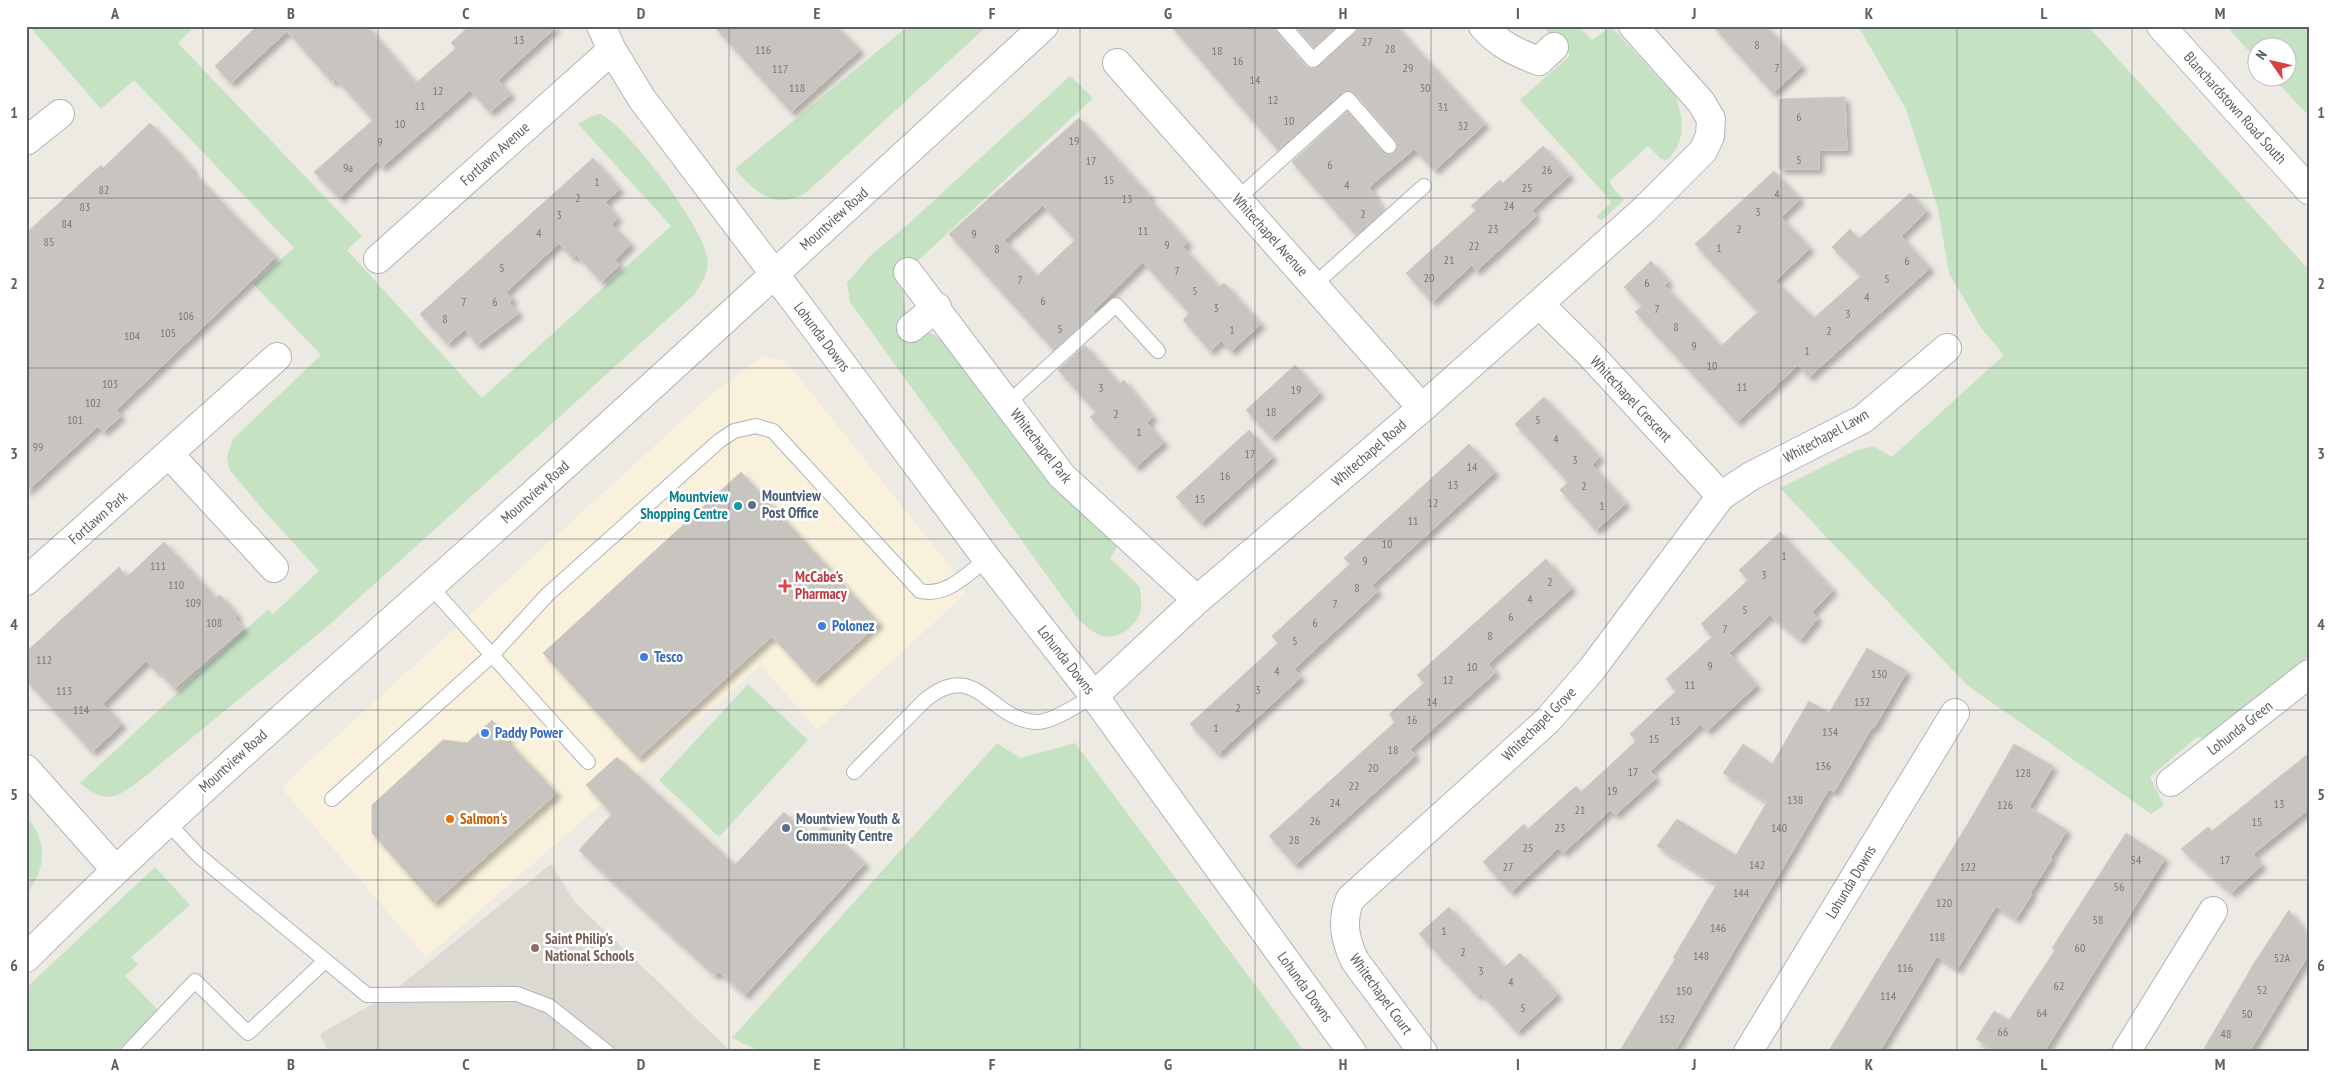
<svg xmlns="http://www.w3.org/2000/svg" width="2335" height="1078" viewBox="0 0 2335 1078" font-family="'PT Sans Narrow',sans-serif">
  <style>
    .commercial { fill: #faf1dc }
    .education { fill: #dcd9d2 }
    .green { fill: #c5e2c3 }
    .building { fill: #c8c5c0; stroke: #d1cbc3; fill-rule: evenodd; filter: url(#shadow) }
    .lines { fill: none; stroke-linecap: round; stroke-linejoin: round }
    .lane-casing { stroke: #b1b4b7; stroke-width: 16 }
    .street-casing { stroke: #b1b4b7; stroke-width: 30 }
    .secondary-casing { stroke: #b3b6ba; stroke-width: 30 }
    .lane { stroke: #fff; stroke-width: 14 }
    .street { stroke: #fff; stroke-width: 28 }
    .secondary { stroke: #fff; stroke-width: 28 }
    .grid { fill: none; stroke: #5c5f63; stroke-width: 1; stroke-opacity: 0.55 }
    .service-dot { fill: #5c6f8a; stroke: #fff; stroke-width: 2 }
    .culture-dot { fill: #0f9aa8; stroke: #fff; stroke-width: 2 }
    .health-dot { fill: #e0444e; stroke: #fff; stroke-width: 2 }
    .shop-dot { fill: #3f7fe0; stroke: #fff; stroke-width: 2 }
    .food-dot { fill: #e8710a; stroke: #fff; stroke-width: 2 }
    .education-dot { fill: #8d6e63; stroke: #fff; stroke-width: 2 }
    .labels { text-anchor: middle; stroke-width: 5; stroke-linejoin: round; paint-order: stroke }
    .number-label { font-size: 12px; fill: #77787a }
    .street-label { font-size: 15px; fill: #5c5f63; stroke: #fff }
    .service-label { font-size: 15px; font-weight: bold; fill: #4e5e75; stroke: #fff; text-anchor: start }
    .culture-label { font-size: 15px; font-weight: bold; fill: #0d838f; stroke: #fff; text-anchor: end }
    .health-label { font-size: 15px; font-weight: bold; fill: #be3a42; stroke: #fff; text-anchor: start }
    .shop-label { font-size: 15px; font-weight: bold; fill: #366cbe; stroke: #fff; text-anchor: start }
    .food-label { font-size: 15px; font-weight: bold; fill: #c56008; stroke: #fff; text-anchor: start }
    .education-label { font-size: 15px; font-weight: bold; fill: #785e54; stroke: #fff; text-anchor: start }
    .neatline { fill: none; stroke: #5c5f63; stroke-width: 2 }
    .grid-label { font-size: 16px; text-anchor: middle; font-weight: bold; fill: #5c5f63 }
  </style>
  <defs>
    <filter id="shadow"><feDropShadow dx="4.5" dy="4.5" stdDeviation="2.5" flood-color="#0004"/></filter>
  </defs>
  <rect width="100%" height="100%" fill="#edeae4"/>
  <path class="commercial" d="M763,356l23,5 155,194 25,38 -149,137 -56,-65 -335,292 -143,-167 8,-12 416,-380z"/>
  <path class="education" d="M551,864l24,38 151,145 10,5h-408l-8,-18 70,-40z"/>
  <path class="green" d="M29,26h158l4,4 -13,13 184,193 -15,14 135,148 189,-172 -93,-102c8,-5 14,-9 23,-10 29,16 100,110 106,142 3,16 -5,26 -13,39l-365,330 -187,154c-25,19 -36,26 -62,4l186,-172 3,-2 3,6 47,-44 -61,-67 -29,-35 -2,-12 6,-18 88,-84 -68,-71 41,-36 -160,-168 -33,29z
    M908,26h79l-180,166c-32,19 -51,1 -72,-23z
    M1542,26h37l13,14 19,-14 65,71c8,24 10,45 -9,63l-6,-1 -13,-13 -38,35 2,6 12,13 -22,20 -6,-3 15,-14 -2,-4 -89,-99 50,-45z
    M1858,26h230l221,244v386l-104,83 -8,-2 -47,40 14,28 -13,9 -184,-129 -187,-197 75,-37 18,-5 19,11 112,-102 -23,-27 -32,-55 -11,-64 -32,-100z
    M2226,26h83v90l-36,-38h15v-30h-30l-1,12z
    M1070,76l23,22 -185,172 -7,12 6,35 6,14 20,3 14,9 171,203 -8,12 30,29c0,6 2,13 1,20 -1,17 -22,33 -39,29 -9,-3 -16,-10 -23,-16l-229,-318 -3,-19 23,-27 36,-30z
    M748,684l60,56 -89,97 -60,-57z
    M997,743l23,15 55,-15 230,309h-544l-29,-14z
    M26,816c23,26 20,53 0,79z
    M155,867l35,38 -59,52 7,8 -13,11 34,35 -43,41h-90v-64z"/>
  <path class="building" d="M257,26h110l49,57 40,-35 -5,-5 18,-17h88l-59,54 13,14 -21,18 -20,-22 -88,77 -5,-6 -37,37 -26,-26 59,-52 -37,-41 -4,3 -45,-51 -56,52 -16,-17z
    M714,26h122l24,24 -69,62z
    M1171,26h103l2,6 30,34 8,3 42,-37 3,-6h37l89,98 -50,46 -21,-21 -45,38 14,24 -27,24 -64,-73 55,-51 36,41 7,3 5,-3 2,-4 -1,-7 -41,-48 -5,-2 -8,1 -64,58z
    M1295,26h42l-23,22z
    M1713,26h53l36,40 -29,27z
    M1845,97l2,53h-28v19h-40v-70z
    M1079,118l71,78 -2,2 40,44 -5,5 36,40 5,-4 37,41 -30,27 -10,-10 -11,10 -27,-31 6,-7 -46,-51 -50,49 2,2 -41,37 -105,-116zM1043,205l32,35 -38,36 -33,-36z
    M150,123l29,30 14,17 -2,1 85,86 -160,153 5,6 -18,16 -5,-6 -72,66v-259l75,-68 2,3z
    M1543,146l27,29 -38,35 4,6 -28,26 -32,29 -4,-6 -40,37 -26,-29 70,-63 -5,-4 29,-26 3,3z
    M593,158l27,31 -15,13 13,16 -7,6 20,20 -16,16 5,5 -19,17 -24,-27 -5,3 -13,-15 -53,49 7,7 -4,3 10,11 -42,32 -12,-16 -17,15 -28,-30z
    M1774,171l26,28 -19,18 29,31 -35,33 39,37 47,-42 -29,-29 18,-18 9,10 51,-46 17,18 -26,25 29,32 -121,109 -11,-12 -61,57 -102,-110 7,-6 -18,-19 27,-26 18,20 -5,4 57,61 37,-34 -63,-68z
    M1085,345l34,39 5,-4 29,37 -6,6 17,19 -28,25 -46,-50 6,-5 -38,-42z
    M1295,365l25,28 -49,45 -25,-28z
    M1544,397l56,60 -8,8 34,38 -30,27 -36,-40 8,-8 -53,-58z
    M1249,430l24,27 -72,66 -25,-26z
    M1469,444l26,28 -123,113 6,6 -84,78 7,8 -83,77 -28,-30 88,-81 -6,-7 78,-72 -6,-6z
    M741,472l138,151 -65,59 -42,-46 -134,122 -95,-105z
    M1780,532l53,58 -21,22 6,6 -18,22 -30,-25 -41,38 28,32 -50,46 -6,-7 -51,47 6,7 -41,37 -5,-5 -47,43 -5,-5 -47,44 -28,-30 41,-38 4,5 48,-43 5,6 55,-51 -6,-7 46,-43 -10,-12 46,-42 -11,-13 47,-44 -9,-10z
    M164,542l52,56 4,-3 18,20 -3,3 9,10 -70,61 -14,-17 -2,1 -12,-12 -43,43 19,20 -30,28 -66,-72v-28l93,-85 8,10z
    M1546,559l26,29 -84,76 8,8 -86,77 6,6 -121,110 -26,-29 126,-114 -6,-8 35,-31 -7,-8z
    M1867,648l40,23 -33,57 -2,-1 -38,65 -5,-3 -155,263h-55l56,-93 -2,-1 44,-74 -60,-38 20,-27 59,36 31,-53 -44,-29 20,-29 29,20 37,-63 20,12z
    M492,720l17,19 -2,2 50,52 -123,110 -62,-70v-28l71,-65 24,3z
    M2014,744l39,22 -24,41 38,23 -17,28 2,1 -22,34 2,1 -16,25 -20,-13 -39,63 -20,-13 -58,96h-51l145,-237z
    M2309,753v56l-56,45 9,11 -31,28 -50,-44 27,-22 4,4z
    M617,757l118,108 49,-53 28,26 12,-13 41,38 -120,132 -26,-23 -4,4 -136,-126 33,-36 -26,-29z
    M2126,833l39,25 -121,194h-48l-20,-13 18,-28 15,9 46,-70 -3,-2z
    M1449,907l56,60 15,-14 38,41 -41,38 -36,-39 -4,3 -58,-62z
    M2289,910l20,28v16l-60,98h-47l54,-92z"/>
  <g class="lines">
    <defs>
      <path id="lane" d="M1283,26l30,34 37,-34
        M1237,199l111,-100 41,47
        M1314,285l110,-99
        M1008,403l108,-98 42,46
        M430,586l158,176
        M854,772l71,-72c53,-43 63,21 113,22 15,0 42,-19 56,-26
        M332,799l160,-144 55,-60 172,-154 15,-10 22,-5 17,5 147,160c27,6 47,-17 67,-32
        M167,822l31,33 169,140 150,-1 32,12 58,46
        M128,1052l67,-71 53,52 77,-72"/>
      <path id="street" d="M601,26l11,24 30,49 165,218 180,242 107,137 258,356
        M1483,26c15,18 34,27 56,35l15,-14
        M1117,63l305,345
        M26,141l34,-27
        M378,259l234,-209
        M908,272l154,204 135,124
        M1539,304l49,48 133,144
        M911,328l26,-21
        M170,455l104,113
        M26,581l251,-224
        M1094,696l103,-96 225,-192 117,-104 105,-94 59,-59 7,-15 1,-17 -10,-17 -68,-76
        M26,769l89,100
        M2171,782l138,-108
        M1423,1052l-68,-91c-10,-21 -14,-39 -5,-62l198,-179 44,-51 129,-173 30,-20 112,-57 84,-71
        M1748,1052l207,-339
        M2126,1052l87,-141"/>
      <path id="secondary" d="M2161,26l148,164
        M26,958c156,-156 323,-298 486,-445 179,-161 355,-324 532,-487"/>
    </defs>
    <use href="#lane" class="lane-casing"/>
    <use href="#street" class="street-casing"/>
    <use href="#secondary" class="secondary-casing"/>
    <use href="#lane" class="lane"/>
    <use href="#street" class="street"/>
    <use href="#secondary" class="secondary"/>
  </g>
  <path class="grid" d="M203,26v1026M378,26v1026M554,26v1026M729,26v1026M904,26v1026M1080,26v1026M1255,26v1026M1431,26v1026M1606,26v1026M1781,26v1026M1957,26v1026M2132,26v1026M26,198h2283M26,368h2283M26,539h2283M26,710h2283M26,880h2283"/>
  <g class="service-dot">
    <circle cx="752" cy="505" r="5"/>
    <circle cx="786" cy="828" r="5"/>
  </g>
  <circle class="culture-dot" cx="738" cy="506" r="5"/>
  <path class="health-dot" d="M782.5 578.5h5v5h5v5h-5v5h-5v-5h-5v-5h5z"/>
  <g class="shop-dot">
    <circle cx="822" cy="626" r="5"/>
    <circle cx="644" cy="657" r="5"/>
    <circle cx="485" cy="733" r="5"/>
  </g>
  <circle class="food-dot" cx="450" cy="819" r="5"/>
  <circle class="education-dot" cx="535" cy="948" r="5"/>
  <g class="labels">
    <g class="number-label">
      <text x="519" y="44">13</text>
      <text x="1367" y="46">27</text>
      <text x="1757" y="49">8</text>
      <text x="1390" y="53">28</text>
      <text x="763" y="54">116</text>
      <text x="1217" y="55">18</text>
      <text x="1238" y="65">16</text>
      <text x="1408" y="72">29</text>
      <text x="1777" y="72">7</text>
      <text x="780" y="73">117</text>
      <text x="1255" y="84">14</text>
      <text x="797" y="92">118</text>
      <text x="1425" y="92">30</text>
      <text x="438" y="95">12</text>
      <text x="1273" y="104">12</text>
      <text x="420" y="110">11</text>
      <text x="1443" y="111">31</text>
      <text x="1799" y="121">6</text>
      <text x="1289" y="125">10</text>
      <text x="400" y="128">10</text>
      <text x="1463" y="130">32</text>
      <text x="1074" y="145">19</text>
      <text x="380" y="146">9</text>
      <text x="1799" y="164">5</text>
      <text x="1091" y="165">17</text>
      <text x="1330" y="169">6</text>
      <text x="348" y="172">9a</text>
      <text x="1547" y="174">26</text>
      <text x="1109" y="184">15</text>
      <text x="597" y="186">1</text>
      <text x="1347" y="189">4</text>
      <text x="1527" y="192">25</text>
      <text x="104" y="194">82</text>
      <text x="1777" y="198">4</text>
      <text x="578" y="202">2</text>
      <text x="1127" y="203">13</text>
      <text x="1509" y="210">24</text>
      <text x="85" y="211">83</text>
      <text x="1758" y="216">3</text>
      <text x="1363" y="218">2</text>
      <text x="559" y="219">3</text>
      <text x="67" y="228">84</text>
      <text x="1493" y="233">23</text>
      <text x="1739" y="233">2</text>
      <text x="1143" y="235">11</text>
      <text x="539" y="237">4</text>
      <text x="974" y="238">9</text>
      <text x="49" y="246">85</text>
      <text x="1167" y="249">9</text>
      <text x="1474" y="250">22</text>
      <text x="1719" y="252">1</text>
      <text x="997" y="253">8</text>
      <text x="1449" y="264">21</text>
      <text x="1907" y="265">6</text>
      <text x="502" y="272">5</text>
      <text x="1177" y="275">7</text>
      <text x="1429" y="282">20</text>
      <text x="1887" y="283">5</text>
      <text x="1020" y="284">7</text>
      <text x="1647" y="287">6</text>
      <text x="1195" y="295">5</text>
      <text x="1867" y="301">4</text>
      <text x="1043" y="305">6</text>
      <text x="464" y="306">7</text>
      <text x="495" y="306">6</text>
      <text x="1216" y="312">3</text>
      <text x="1657" y="313">7</text>
      <text x="1848" y="318">3</text>
      <text x="186" y="320">106</text>
      <text x="445" y="323">8</text>
      <text x="1676" y="331">8</text>
      <text x="1060" y="333">5</text>
      <text x="1232" y="334">1</text>
      <text x="1829" y="335">2</text>
      <text x="168" y="337">105</text>
      <text x="132" y="340">104</text>
      <text x="1694" y="350">9</text>
      <text x="1807" y="355">1</text>
      <text x="1712" y="370">10</text>
      <text x="110" y="388">103</text>
      <text x="1742" y="391">11</text>
      <text x="1101" y="392">3</text>
      <text x="1296" y="394">19</text>
      <text x="93" y="407">102</text>
      <text x="1271" y="416">18</text>
      <text x="1116" y="418">2</text>
      <text x="75" y="424">101</text>
      <text x="1538" y="424">5</text>
      <text x="1139" y="436">1</text>
      <text x="1556" y="443">4</text>
      <text x="38" y="451">99</text>
      <text x="1250" y="458">17</text>
      <text x="1575" y="464">3</text>
      <text x="1472" y="471">14</text>
      <text x="1225" y="480">16</text>
      <text x="1453" y="489">13</text>
      <text x="1584" y="490">2</text>
      <text x="1200" y="503">15</text>
      <text x="1433" y="507">12</text>
      <text x="1602" y="510">1</text>
      <text x="1413" y="525">11</text>
      <text x="1387" y="548">10</text>
      <text x="1784" y="560">1</text>
      <text x="1365" y="565">9</text>
      <text x="158" y="570">111</text>
      <text x="1764" y="579">3</text>
      <text x="1550" y="586">2</text>
      <text x="176" y="589">110</text>
      <text x="1357" y="592">8</text>
      <text x="1530" y="603">4</text>
      <text x="193" y="607">109</text>
      <text x="1335" y="608">7</text>
      <text x="1745" y="614">5</text>
      <text x="1511" y="621">6</text>
      <text x="214" y="627">108</text>
      <text x="1315" y="627">6</text>
      <text x="1725" y="633">7</text>
      <text x="1490" y="640">8</text>
      <text x="1295" y="645">5</text>
      <text x="44" y="664">112</text>
      <text x="1710" y="670">9</text>
      <text x="1472" y="671">10</text>
      <text x="1277" y="675">4</text>
      <text x="1879" y="678">130</text>
      <text x="1448" y="684">12</text>
      <text x="1690" y="689">11</text>
      <text x="1258" y="694">3</text>
      <text x="64" y="695">113</text>
      <text x="1432" y="706">14</text>
      <text x="1862" y="706">132</text>
      <text x="1238" y="712">2</text>
      <text x="81" y="714">114</text>
      <text x="1412" y="724">16</text>
      <text x="1675" y="725">13</text>
      <text x="1216" y="732">1</text>
      <text x="1830" y="736">134</text>
      <text x="1654" y="743">15</text>
      <text x="1393" y="754">18</text>
      <text x="1823" y="770">136</text>
      <text x="1373" y="772">20</text>
      <text x="1633" y="776">17</text>
      <text x="2023" y="777">128</text>
      <text x="1354" y="790">22</text>
      <text x="1612" y="795">19</text>
      <text x="1795" y="804">138</text>
      <text x="1335" y="807">24</text>
      <text x="2279" y="808">13</text>
      <text x="2005" y="809">126</text>
      <text x="1580" y="814">21</text>
      <text x="1315" y="825">26</text>
      <text x="2257" y="826">15</text>
      <text x="1560" y="832">23</text>
      <text x="1779" y="832">140</text>
      <text x="1294" y="844">28</text>
      <text x="1528" y="852">25</text>
      <text x="2136" y="864">54</text>
      <text x="2225" y="864">17</text>
      <text x="1757" y="869">142</text>
      <text x="1508" y="871">27</text>
      <text x="1968" y="871">122</text>
      <text x="2119" y="891">56</text>
      <text x="1741" y="897">144</text>
      <text x="1944" y="907">120</text>
      <text x="2098" y="924">58</text>
      <text x="1718" y="932">146</text>
      <text x="1444" y="935">1</text>
      <text x="1937" y="941">118</text>
      <text x="2080" y="952">60</text>
      <text x="1463" y="956">2</text>
      <text x="1701" y="960">148</text>
      <text x="2282" y="962">52A</text>
      <text x="1905" y="972">116</text>
      <text x="1481" y="975">3</text>
      <text x="1511" y="986">4</text>
      <text x="2059" y="990">62</text>
      <text x="2262" y="994">52</text>
      <text x="1684" y="995">150</text>
      <text x="1888" y="1000">114</text>
      <text x="1523" y="1012">5</text>
      <text x="2042" y="1017">64</text>
      <text x="2247" y="1018">50</text>
      <text x="1667" y="1023">152</text>
      <text x="2003" y="1036">66</text>
      <text x="2226" y="1038">48</text>
    </g>
    <g class="street-label">
      <text transform="translate(2235 108) rotate(48)" y="5">Blanchardstown Road South</text>
      <text transform="translate(495 154) rotate(-42)" y="5">Fortlawn Avenue</text>
      <text transform="translate(834 219) rotate(-42)" y="5">Mountview Road</text>
      <text transform="translate(1270 235) rotate(48)" y="5">Whitechapel Avenue</text>
      <text transform="translate(822 337) rotate(53)" y="5">Lohunda Downs</text>
      <text transform="translate(1631 399) rotate(47)" y="5">Whitechapel Crescent</text>
      <text transform="translate(1826 436) rotate(-29)" y="5">Whitechapel Lawn</text>
      <text transform="translate(1041 446) rotate(52)" y="5">Whitechapel Park</text>
      <text transform="translate(1369 453) rotate(-41)" y="5">Whitechapel Road</text>
      <text transform="translate(535 492) rotate(-42)" y="5">Mountview Road</text>
      <text transform="translate(98 518) rotate(-41)" y="5">Fortlawn Park</text>
      <text transform="translate(1066 660) rotate(52)" y="5">Lohunda Downs</text>
      <text transform="translate(1539 724) rotate(-45)" y="5">Whitechapel Grove</text>
      <text transform="translate(2240 728) rotate(-38)" y="5">Lohunda Green</text>
      <text transform="translate(233 761) rotate(-42)" y="5">Mountview Road</text>
      <text transform="translate(1851 882) rotate(-59)" y="5">Lohunda Downs</text>
      <text transform="translate(1305 987) rotate(54)" y="5">Lohunda Downs</text>
      <text transform="translate(1381 994) rotate(54)" y="5">Whitechapel Court</text>
    </g>
    <g class="service-label">
      <text x="762" y="501">Mountview<tspan x="762" dy="17">Post Office</tspan></text>
      <text x="796" y="824">Mountview Youth &amp;<tspan x="796" dy="17">Community Centre</tspan></text>
    </g>
    <g class="culture-label">
      <text x="728" y="502">Mountview<tspan x="728" dy="17">Shopping Centre</tspan></text>
    </g>
    <g class="health-label">
      <text x="795" y="582">McCabe's<tspan x="795" dy="17">Pharmacy</tspan></text>
    </g>
    <g class="shop-label">
      <text x="832" y="631">Polonez</text>
      <text x="654" y="662">Tesco</text>
      <text x="495" y="738">Paddy Power</text>
    </g>
    <g class="food-label">
      <text x="460" y="824">Salmon's</text>
    </g>
    <g class="education-label">
      <text x="545" y="944">Saint Philip's<tspan x="545" dy="17">National Schools</tspan></text>
    </g>
  </g>
  <rect width="2335" height="1078" fill="none" stroke="#ffffff" stroke-width="55"/>
  <g transform="translate(2272 62) rotate(304)"><circle r="24" fill="#ffffff" stroke="#bebfc1"/>
  <path d="M0-4L9 19L0 12L-9 19Z" fill="#d64241"/>
  <text y="-8" font-size="14" font-weight="bold" text-anchor="middle" fill="#5c5f63">N</text>
  </g>
  <rect x="28" y="28" width="2280" height="1022" class="neatline"/>
  <g class="grid-label">
    <text x="115" y="19">A</text>
    <text x="291" y="19">B</text>
    <text x="466" y="19">C</text>
    <text x="641" y="19">D</text>
    <text x="817" y="19">E</text>
    <text x="992" y="19">F</text>
    <text x="1168" y="19">G</text>
    <text x="1343" y="19">H</text>
    <text x="1518" y="19">I</text>
    <text x="1694" y="19">J</text>
    <text x="1869" y="19">K</text>
    <text x="2044" y="19">L</text>
    <text x="2220" y="19">M</text>
    <text x="14" y="118">1</text>
    <text x="2321" y="118">1</text>
    <text x="14" y="289">2</text>
    <text x="2321" y="289">2</text>
    <text x="14" y="459">3</text>
    <text x="2321" y="459">3</text>
    <text x="14" y="630">4</text>
    <text x="2321" y="630">4</text>
    <text x="14" y="800">5</text>
    <text x="2321" y="800">5</text>
    <text x="14" y="971">6</text>
    <text x="2321" y="971">6</text>
    <text x="115" y="1070">A</text>
    <text x="291" y="1070">B</text>
    <text x="466" y="1070">C</text>
    <text x="641" y="1070">D</text>
    <text x="817" y="1070">E</text>
    <text x="992" y="1070">F</text>
    <text x="1168" y="1070">G</text>
    <text x="1343" y="1070">H</text>
    <text x="1518" y="1070">I</text>
    <text x="1694" y="1070">J</text>
    <text x="1869" y="1070">K</text>
    <text x="2044" y="1070">L</text>
    <text x="2220" y="1070">M</text>
  </g>
</svg>
